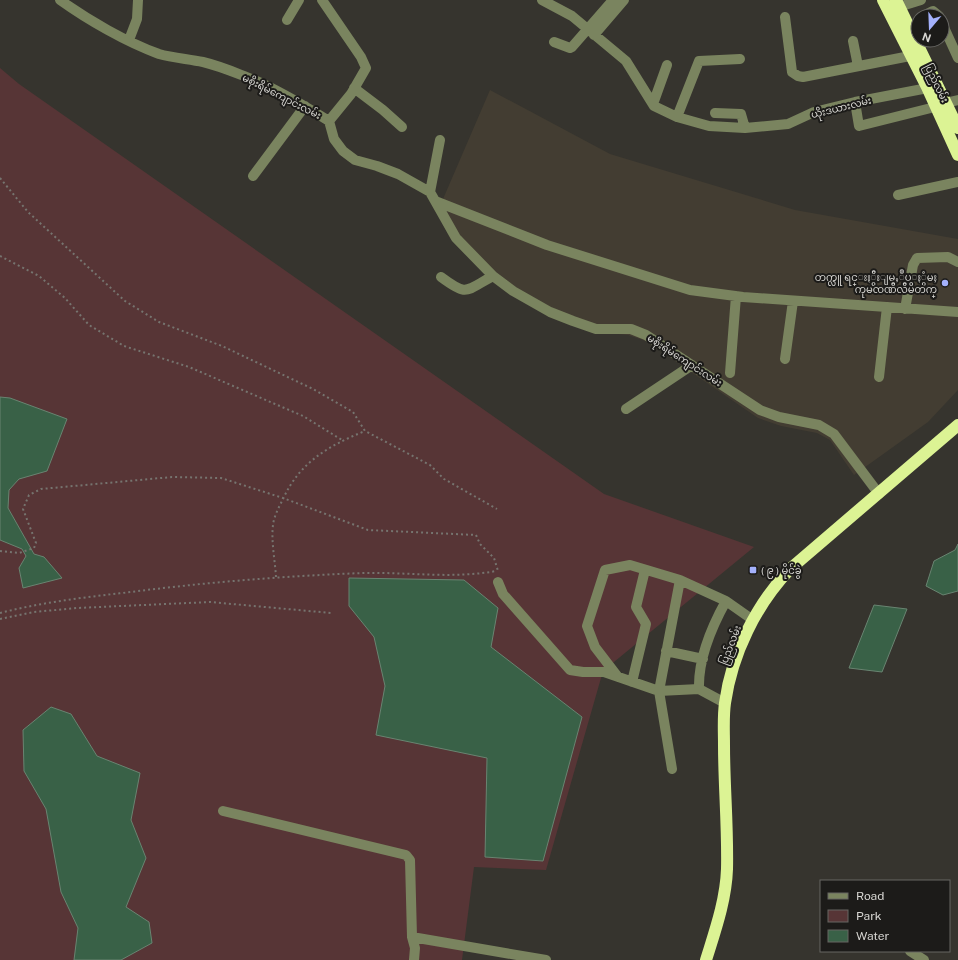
<svg xmlns="http://www.w3.org/2000/svg" width="958" height="960" viewBox="0 0 958 960" font-family="'Public Sans','Noto Sans Myanmar',sans-serif">
  <style>
    .built { fill: #433d32 }
    .green { fill: #573536 }
    .water { fill: #396147; stroke: #698471 }
    .lines { fill: none; stroke-linecap: round; stroke-linejoin: round }
    .path { stroke: #76746f; stroke-width: 2; stroke-dasharray: 2 3; stroke-linecap: butt }
    .minor { stroke: #7a845f; stroke-width: 10 }
    .highway { stroke: #dcf394; stroke-width: 12 }
    .poi-dot { fill: #a4b1fc; stroke: #1c1b19; stroke-width: 1.5 }
    .labels { text-anchor: middle; stroke-width: 4; stroke-linejoin: round; paint-order: stroke }
    .street-label { font-size: 10px; fill: #d8d7d3; stroke: #1c1b19 }
    .poi-label { font-size: 10px; fill: #d8d7d3; stroke: #1c1b19; text-anchor: end }
  </style>
  <rect width="100%" height="100%" fill="#36342e"/>
  <path class="built" d="M490,90l120,64 185,56 163,29v151l-30,32 -74,53 -24,-35 -13,-7 -36,-7 -23,-8 -112,-77 -18,-6 -30,-3 -114,-60 -34,-34 -13,-25z"/>
  <path class="green" d="M0,68l19,16 585,410 150,53 -151,124 -57,199 -72,-3 -12,93h-462z"/>
  <path class="water" d="M0,397l10,1 57,21 -20,52 -28,8 -10,11 -1,18 26,46 10,3 18,21 -39,10 -4,-20 7,-12 -4,-7 -22,-9z
    M958,544v47l-15,4 -17,-9 8,-25 21,-11z
    M349,578l115,2 34,28 -7,39 91,70 -39,144 -58,-4 2,-99 -111,-23 9,-49 -11,-49 -25,-31z
    M874,605l33,4 -25,63 -33,-4z
    M51,707l20,7 26,42 43,17 -9,47 15,38 -20,49 23,15 3,21 -31,17h-47l4,-32 -17,-36 -15,-83 -22,-38 -1,-41z"/>
  <g class="lines">
    <path class="path" d="M0,178l28,34 97,89 34,21 63,24 91,43 40,23 12,19 65,34 14,14 53,30
      M0,256l39,20 26,22 24,27 35,21 65,21 114,49 39,24
      M0,551l19,2 15,-5 2,-5 -13,-34 6,-14 12,-6 131,-12 49,1 62,20 85,32 108,5 4,9 14,14 4,13
      M276,577c-1,-17 -5,-35 -3,-52 1,-9 6,-18 10,-26 17,-37 45,-53 82,-68
      M0,613c43,-11 87,-16 131,-21 77,-10 155,-16 232,-19 45,-1 90,6 133,-2
      M0,619l34,-7 43,-4 133,-6 121,11"/>
    <path class="minor" d="M60,0c28,20 66,42 99,54 14,4 30,5 44,8 17,4 33,11 49,17 27,11 53,27 77,42l5,18 9,12 12,9 22,6 21,8 32,18 26,46 37,38 20,15 37,21 23,9 23,8h35l15,6 114,75 19,7 40,8 15,9 45,60
      M322,0l39,57 5,11 -15,26 -22,27
      M542,0l30,16 54,45 28,45 23,11 32,9 36,2 43,-4 26,-12 41,-10 78,-15
      M892,9l29,-9
      M923,16l10,-5 6,5
      M785,17l7,55 6,4 5,1 107,-21
      M287,20l12,-20
      M942,23l16,35
      M594,35l30,-35
      M129,40l8,-21 1,-19
      M853,41l5,25
      M554,42l16,6 2,-1 41,-47
      M354,88l29,22 19,17
      M855,102l4,24 76,-19
      M945,103l13,-3
      M653,104l14,-39
      M715,113l26,1 4,14
      M677,117l22,-56 41,-2
      M253,176l52,-70
      M430,192l10,-52
      M898,195l60,-13
      M435,201l112,44 143,45 53,7 215,15
      M441,277c27,20 24,14 52,-1
      M905,309l8,-44 4,-7 31,-1 10,5
      M785,359l8,-58
      M730,373l6,-77
      M879,377l8,-70
      M626,409l66,-44
      M680,580l46,21
      M498,582l5,12 67,76 13,2h21l55,19 13,78
      M666,651l37,8
      M618,677l-23,-30 -8,-21 18,-56 25,-5 50,15 -21,111 40,-2
      M632,682l14,-58 -10,-17 9,-37
      M725,703l-26,-14c-1,-31 12,-61 27,-88l27,19
      M223,811l183,44 4,5 2,77 3,11 -1,12
      M412,937l134,23
      M910,951l14,9"/>
    <path class="highway" d="M883,0l44,87 31,68
      M896,0l62,128
      M706,960c9,-29 20,-60 21,-91 1,-41 -3,-83 -3,-124 0,-14 -1,-28 1,-42 7,-50 31,-98 65,-134l168,-144"/>
  </g>
  <g class="poi-dot">
    <circle cx="945" cy="283" r="4"/>
    <rect x="749" y="566" width="8" height="8" rx="2"/>
  </g>
  <g class="labels">
    <g class="street-label">
      <text transform="translate(937 83) rotate(64)" y="4">ပြည်လမ်း</text>
      <text transform="translate(282 96) rotate(27)" y="4">မစိုးရိမ်ကျောင်းလမ်း</text>
      <text transform="translate(841 107) rotate(-14)" y="4">ယိုးဒယားလမ်း</text>
      <text transform="translate(685 360) rotate(33)" y="4">မစိုးရိမ်ကျောင်းလမ်း</text>
      <text transform="translate(730 645) rotate(-69)" y="4">ပြည်လမ်း</text>
    </g>
    <g class="poi-label">
      <text x="937" y="281">တက္လူ ရင္းႏွီးျမႇဳပ္ႏွံမႈ<tspan x="937" dy="12">ကုမၸဏီလီမိတက္</tspan></text>
      <text x="761" y="574" text-anchor="start">( ၉ ) မိုင်ခွဲ</text>
    </g>
  </g>
  <rect x="820" y="880" width="130" height="72" fill="#1c1b19" stroke="#676663"/>
  <rect x="828" y="893" width="20" height="6" fill="#7a845f" stroke="#676663"/>
  <text x="856" y="900" font-size="12" fill="#d8d7d3">Road</text>
  <rect x="828" y="910" width="20" height="12" fill="#573536" stroke="#676663"/>
  <text x="856" y="920" font-size="12" fill="#d8d7d3">Park</text>
  <rect x="828" y="930" width="20" height="12" fill="#396147" stroke="#676663"/>
  <text x="856" y="940" font-size="12" fill="#d8d7d3">Water</text>
  <g transform="translate(930 28) rotate(199)"><circle r="19" fill="#1c1b19" stroke="#676663"/>
  <path d="M0-3L7 15L0 10L-7 15Z" fill="#a4b1fc"/>
  <text y="-6" font-size="11" font-weight="bold" text-anchor="middle" fill="#d8d7d3">N</text>
  </g>
</svg>
